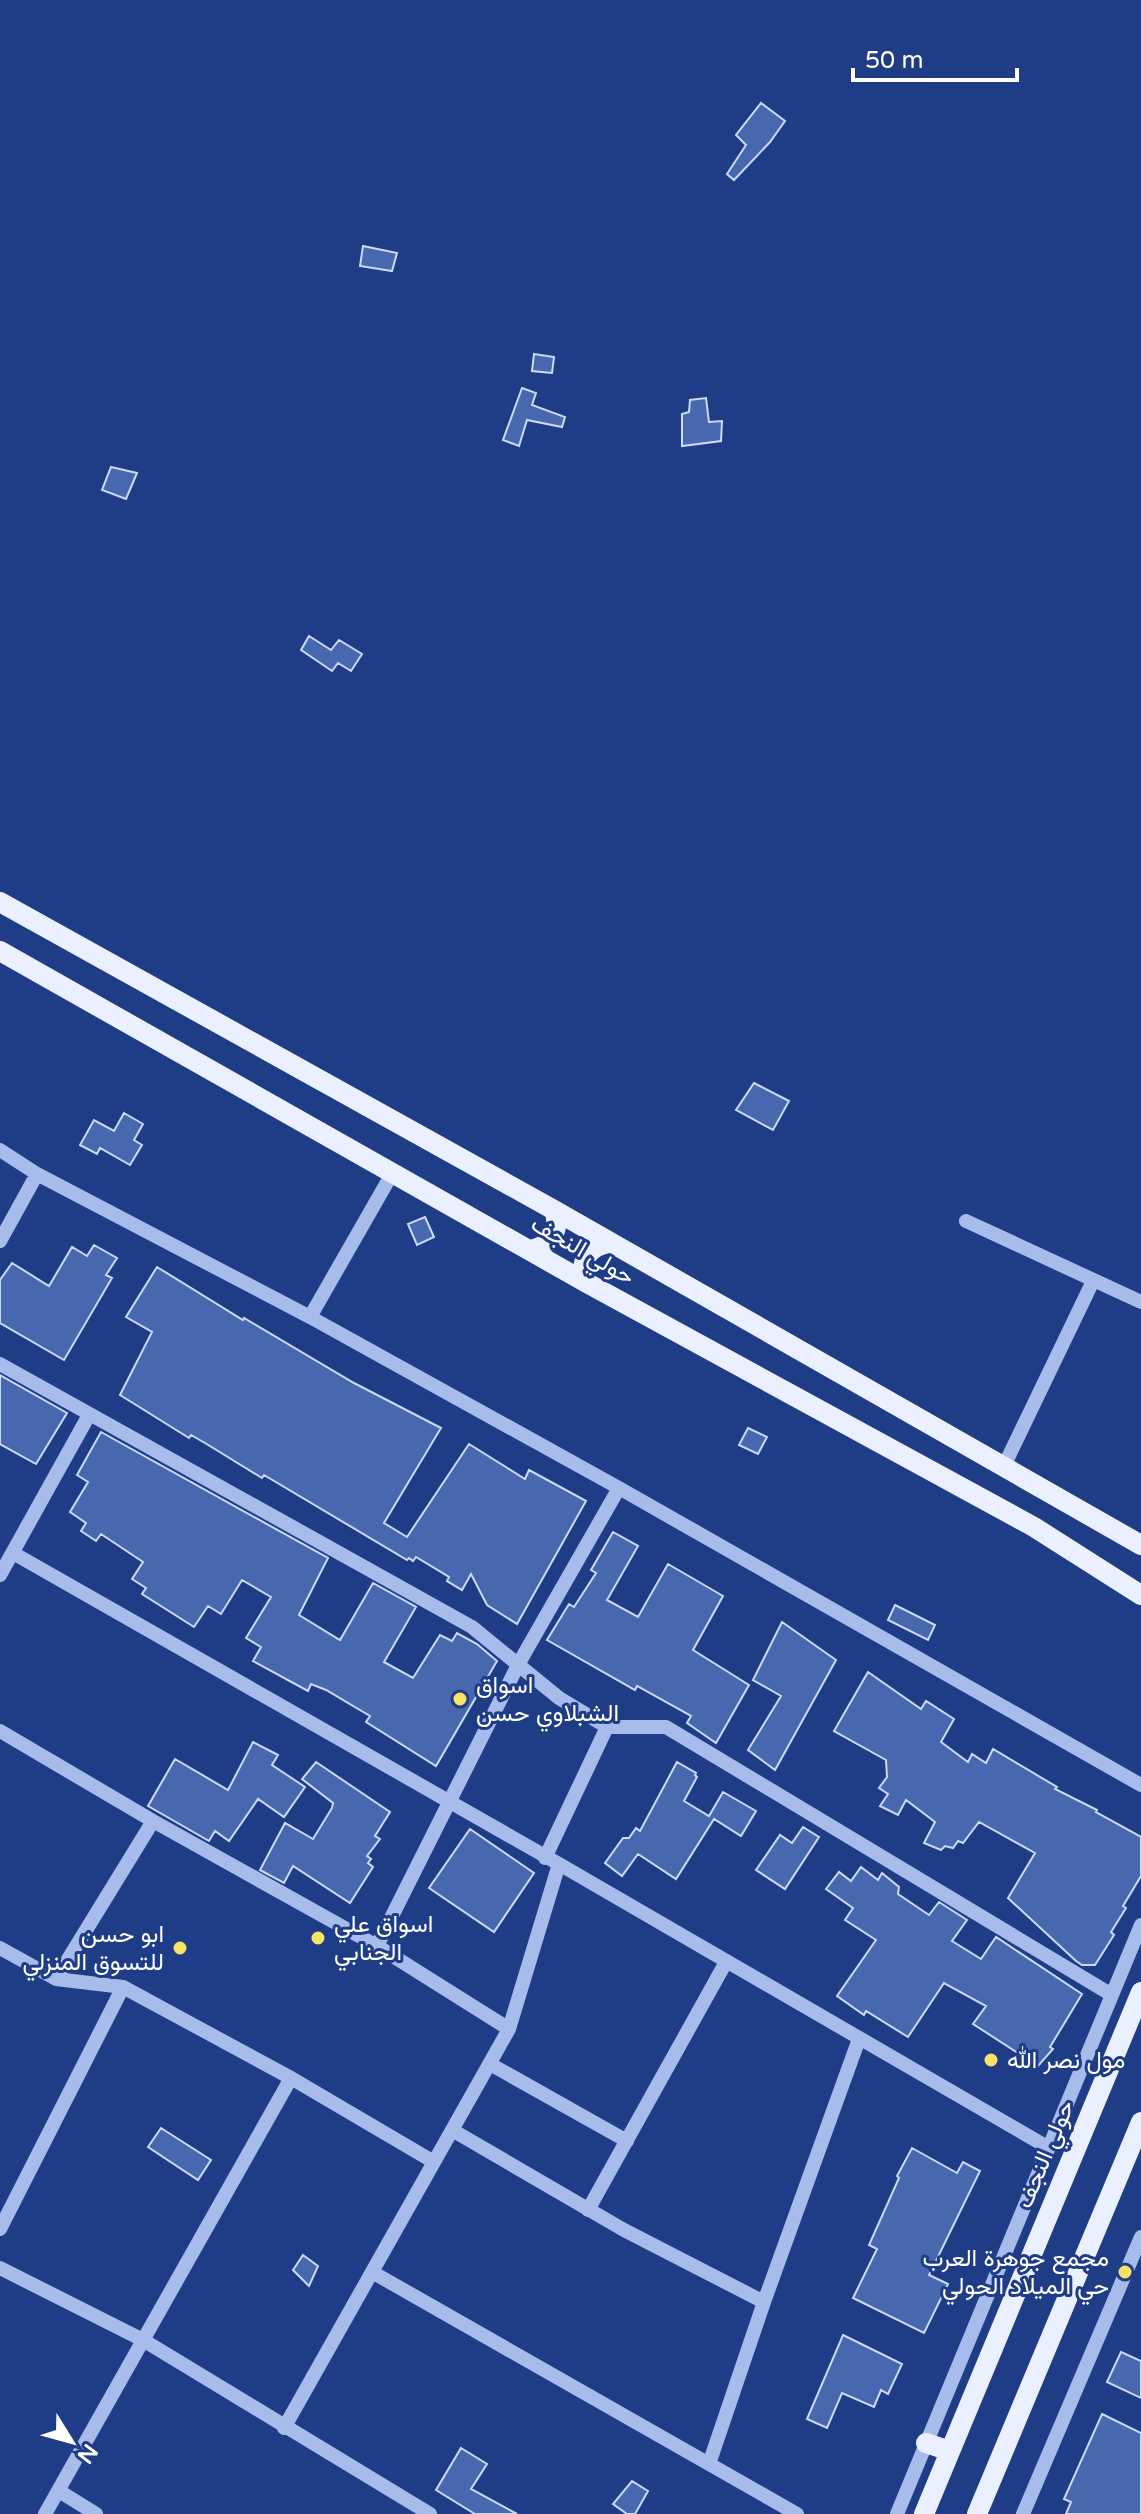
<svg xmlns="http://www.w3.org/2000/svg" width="1141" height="2514" viewBox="0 0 1141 2514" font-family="'Varela Round',Vazirmatn,sans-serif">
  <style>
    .building { fill: #4767ae; stroke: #ccd9f7; stroke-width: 2 }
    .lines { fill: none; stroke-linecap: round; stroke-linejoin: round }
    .minor { stroke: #a7bcea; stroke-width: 14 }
    .major { stroke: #ebf0fe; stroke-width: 20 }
    .poi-dot { fill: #f8e367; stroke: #1f3d86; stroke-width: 3 }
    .labels { text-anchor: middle; stroke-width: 6; stroke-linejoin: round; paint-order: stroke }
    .street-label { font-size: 24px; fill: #fff; stroke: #1f3d86 }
    .poi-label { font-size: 24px; fill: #fff; stroke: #1f3d86; text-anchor: start }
  </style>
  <rect width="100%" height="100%" fill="#1f3d86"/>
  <path class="building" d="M761,103l24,18 -15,21 -36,38 -7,-6 19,-29 -10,-10z
    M363,246l34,7 -5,18 -32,-5z
    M534,354l20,3 -2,16 -20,-2z
    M522,388l14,5 -4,12 33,12 -3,10 -35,-7 -8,26 -16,-6z
    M706,398l3,24 13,-1 -1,20 -39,5v-32l7,-2 1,-12z
    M111,467l26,6 -11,26 -24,-9z
    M309,636l22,14 8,-10 23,14 -11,17 -13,-8 -6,8 -31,-21z
    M754,1083l35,18 -16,29 -37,-20z
    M124,1113l19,11 -9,16 8,5 -12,20 -30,-17 -3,6 -17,-9 14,-25 20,11z
    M425,1217l9,20 -17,8 -9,-21z
    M94,1245l23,13 -11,17 6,3 -48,82 -64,-37v-43l12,-17 37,23 23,-39 15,9z
    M157,1267l86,53 1,-2 110,65 87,45 -57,95 23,14 62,-93 56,35 4,-9 57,31 -69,123 -30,-19 -16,-31 -9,16 -15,-9 2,-4 -33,-20 -3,4 -4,-3 -2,2 -143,-85 -2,3 -57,-35 -14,-8 -2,3 -69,-43 32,-63 -26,-15z
    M0,1375l67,38 -31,51 -36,-20z
    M748,1428l19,9 -9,17 -19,-9z
    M101,1432l227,126 -29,57 41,25 33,-57 43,24 -32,55 29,16 27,-43 12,6 5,-8 20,11 20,17 -61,105 -70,-44 4,-6 -44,-26 -15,-6 -3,7 -55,-30 8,-14 -15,-9 25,-41 -29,-17 -21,34 -13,-8 -14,21 -52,-33 4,-6 -14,-9 11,-17 -42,-28 -5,7 -15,-10 5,-8 -16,-11 18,-30 -11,-7z
    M613,1532l25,14 -31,54 31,17 30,-53 55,32 -30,54 56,35 -33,58 -29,-20 4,-7 -54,-30 -2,4 -88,-50 22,-36 5,3 22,-34 -5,-3z
    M895,1605l40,20 -7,15 -40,-20z
    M782,1622l54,38 -61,110 -27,-20 33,-54 -28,-16z
    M868,1672l53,37 5,-8 28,18 -13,23 27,20 4,-8 14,9 7,-14 64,38 -2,2 42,21 -1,2 45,25v39l-18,30 3,2 -15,24 3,3 -19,30h-13l-6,-4 -68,-63 27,-45 -56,-31 -16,21 -5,-2 -5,7 -8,-2 -4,4 -17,-7 11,-21 -29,-22 -8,15 -18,-9 8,-12 -9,-6 8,-11 -1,-17 -52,-29z
    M253,1742l25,13 -6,10 33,22 -21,30 -26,-18 -29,42 -14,-10 -6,10 -61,-35 27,-47 53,31z
    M316,1762l74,50 -15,24 5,3 -13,17 4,3 -3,4 5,4 -23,36 -57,-37 -9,17 -24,-13 25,-47 28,16 19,-31 1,-5 -31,-24z
    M677,1762l19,11 -1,2 2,2 -13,24 25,15 14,-24 33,19 -15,25 -27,-17 -38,60 -38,-25 -16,22 -17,-13 18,-25h6l7,-10 4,3z
    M803,1827l16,10 -34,52 -29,-19 24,-35 12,8z
    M470,1829l64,44 -40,59 -65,-44z
    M861,1867l17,13 4,-7 17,14 -1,7 31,21 10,-13 28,18 -15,21 29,18 15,-22 86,57 -32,53 3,2 -15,17 -65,-42 13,-18 -42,-23 -36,54 -42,-26 -2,4 -27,-19 39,-56 -31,-20 8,-12 -27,-19 13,-17 12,9z
    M161,2128l50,32 -13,20 -50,-33z
    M912,2148l45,25 6,-11 17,9 -51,104 19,9 -24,49 -71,-35 24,-49 -8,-4 30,-67 -2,-2z
    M303,2255l15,11 -9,20 -16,-16z
    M843,2335l59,29 -14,30 -7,-4 -7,17 -32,-14 -15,35 -20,-9z
    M1121,2352l20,9v37l-34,-16z
    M1102,2414l39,19v81h-75l5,-12 -7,-3z
    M461,2448l26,16 -16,25 46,25h-42l-39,-24z
    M632,2481l16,10 -13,23h-8l-14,-10z"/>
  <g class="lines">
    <path class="minor" d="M0,1150l37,24 273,143 309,171 522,297
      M966,1221l175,81
      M0,1241l37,-67
      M310,1317l83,-145
      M0,1364l472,263 87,71 48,29h59l446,268
      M1004,1466l89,-185
      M13,1553l546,311 490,284
      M0,1575l89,-160
      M0,1731l153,90 224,125 132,83
      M545,1858l62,-131
      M377,1946l142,-283 100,-175
      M0,1948l56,31 97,-158
      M56,1979l67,8 168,91 143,84
      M490,2064l137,77
      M452,2130l172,100 140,72
      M588,2210l138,-248
      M0,2229l123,-242
      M0,2268l143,72 287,174
      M372,2272l425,242
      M284,2428l225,-399 50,-165
      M709,2464l55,-162 95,-263
      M59,2491l37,23
      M45,2514l246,-436
      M897,2514l244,-589
      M1023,2514l118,-277"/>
    <path class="major" d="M0,902l554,308 587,335
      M0,951l587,332 447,244 107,68
      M530,1250c21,-4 31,-20 24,-40
      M587,1283c-9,-19 0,-37 22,-40
      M926,2443l24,8
      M924,2514l217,-522
      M977,2514l164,-392"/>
  </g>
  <g class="poi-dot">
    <circle cx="460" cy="1699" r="8"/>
    <circle cx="318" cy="1938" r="8"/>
    <circle cx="180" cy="1948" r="8"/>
    <circle cx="991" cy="2060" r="8"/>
    <circle cx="1125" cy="2272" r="8"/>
  </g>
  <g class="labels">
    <g class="street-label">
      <text transform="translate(583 1250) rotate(30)" y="8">حولي النجف</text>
      <text transform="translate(1045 2154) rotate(-67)" y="8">حولي النجف</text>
    </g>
    <g class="poi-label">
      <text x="476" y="1693">اسواق<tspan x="476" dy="28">الشبلاوي حسن</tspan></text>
      <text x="334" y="1932">اسواق علي<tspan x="334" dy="28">الجنابي</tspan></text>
      <text x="164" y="1942" text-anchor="end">ابو حسن<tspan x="164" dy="28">للتسوق المنزلي</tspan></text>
      <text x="1007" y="2068">مول نصر الله</text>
      <text x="1109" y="2266" text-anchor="end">مجمع جوهرة العرب<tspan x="1109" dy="28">حي الميلاد الحولي</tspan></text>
    </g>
  </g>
  <g transform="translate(72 2442) rotate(127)" stroke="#1f3d86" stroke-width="6" paint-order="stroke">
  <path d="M0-6L14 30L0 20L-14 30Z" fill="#ffffff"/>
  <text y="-12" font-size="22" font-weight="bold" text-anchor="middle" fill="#ffffff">N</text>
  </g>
  <path d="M853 68v12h164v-12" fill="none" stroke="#ffffff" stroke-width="4"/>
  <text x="865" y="68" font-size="24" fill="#ffffff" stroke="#1f3d86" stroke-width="6" paint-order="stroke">50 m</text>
</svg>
